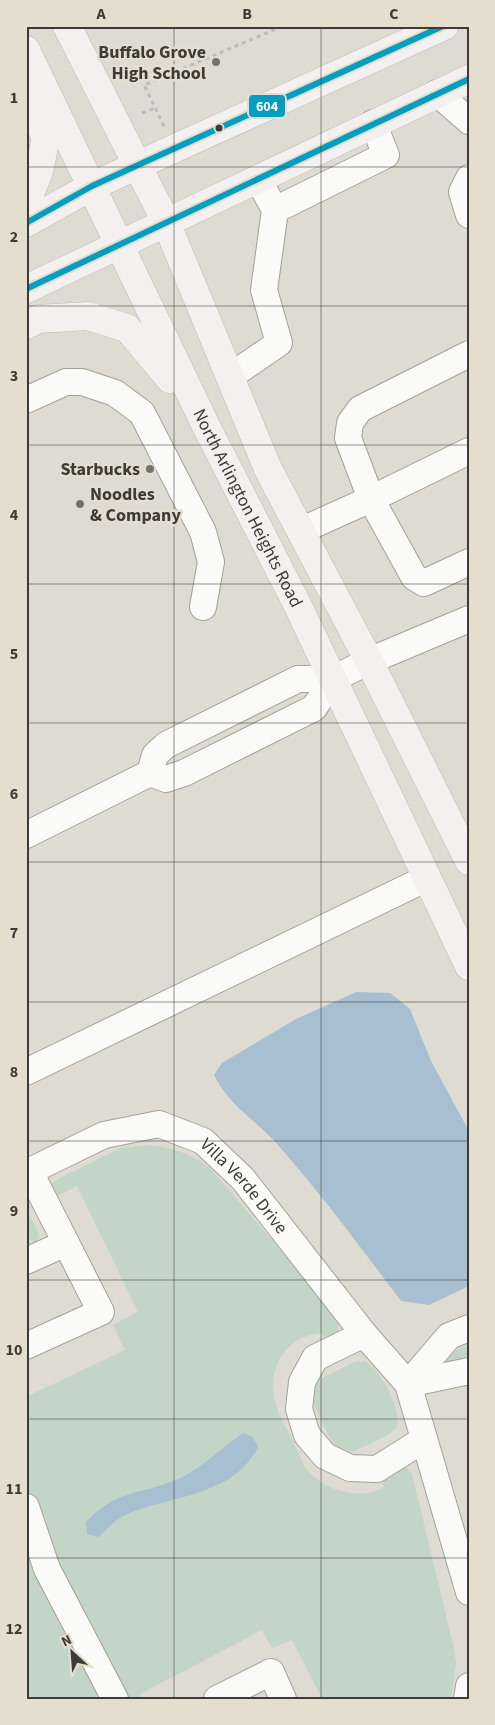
<svg xmlns="http://www.w3.org/2000/svg" width="495" height="1725" viewBox="0 0 495 1725" font-family="'Source Sans 3',sans-serif">
  <style>
    .green { fill: #c2d5c6 }
    .water { fill: #a7bfd1 }
    .lines { fill: none; stroke-linecap: round; stroke-linejoin: round }
    .minor-casing { stroke: #a3a19a; stroke-width: 28 }
    .major-casing { stroke: #c0b8b5; stroke-width: 29 }
    .path { stroke: #bcbbb8; stroke-width: 3; stroke-dasharray: 4 4; stroke-linecap: butt }
    .minor { stroke: #fafaf8; stroke-width: 26 }
    .major { stroke: #f4f0ef; stroke-width: 28 }
    .bus-1-casing { stroke: #e3dece; stroke-width: 10 }
    .bus-1 { stroke: #069ebf; stroke-width: 6 }
    .grid { fill: none; stroke: #3d3b35; stroke-width: 1; stroke-opacity: 0.55 }
    .poi-dot { fill: #75736c; stroke: #e3dece; stroke-width: 2 }
    .bus-dot { fill: #3d3b35; stroke: #e3dece; stroke-width: 2 }
    .labels { text-anchor: middle; stroke-width: 5; stroke-linejoin: round; paint-order: stroke }
    .poi-label { font-size: 18px; font-weight: bold; fill: #3d3b35; stroke: #e3dece; text-anchor: end }
    .street-label { font-size: 18px; fill: #3d3b35; stroke: #e3dece }
    .line-badge { stroke: #e3dece; stroke-width: 2 }
    .badge-label { font-size: 14px; text-anchor: middle; font-weight: bold; fill: #fff }
    .neatline { fill: none; stroke: #3d3b35; stroke-width: 2 }
    .grid-label { font-size: 16px; text-anchor: middle; font-weight: bold; fill: #3d3b35 }
  </style>
  <rect width="100%" height="100%" fill="#dedbd3"/>
  <path class="green" d="M148,1145c24,2 43,9 62,23l123,143 5,14v9l-11,6 -6,-7c-37,4 -55,36 -45,72 3,11 9,21 15,31 5,12 10,27 19,37 17,18 51,28 74,14l-3,-5 22,-18 9,10 41,170 3,19 -5,36h-129l-30,-59 -20,8 -10,-18 -122,64 2,5h-116v-302l99,-47 -12,-25 25,-13 -61,-126 -22,11 -6,-11 9,-7 62,-31z
    M26,1207l14,29 -4,6 -5,-1 -5,-10z
    M469,1344v14l-22,6 -1,-6 2,-4z
    M365,1361c14,7 39,51 31,67 -4,7 -39,22 -48,25l-10,-4 -6,-6 -22,-46 4,-15 41,-20z"/>
  <path class="water" d="M356,992l34,1 20,16 21,52 38,70v155l-40,19 -28,-4c-40,-53 -79,-106 -123,-156 -23,-26 -48,-38 -64,-70l8,-12 74,-44z
    M243,1433l10,4 5,10c-25,50 -88,48 -133,68 -11,5 -18,15 -27,22l-11,-3 -1,-12c30,-32 53,-27 90,-42 22,-9 47,-33 67,-47z"/>
  <g class="lines">
    <defs>
      <g id="minor">
        <path d="M437,93l32,28"/>
        <path d="M469,178l-7,14 7,23"/>
        <path d="M275,210l111,-55 -13,-32"/>
        <path d="M469,354l-109,55 -10,14 -2,15 23,61 98,-48"/>
        <path d="M231,376l48,-33 -15,-53 11,-80 -17,-31"/>
        <path d="M26,400l40,-18h16l33,11 27,20 61,119 8,30 -8,45"/>
        <path d="M300,531l71,-32 43,78 10,6 45,-21"/>
        <path d="M150,773l16,6 18,-6 130,-65 19,-29"/>
        <path d="M26,835l124,-62 5,-18 11,-10 132,-66h35l36,-18 100,-42"/>
        <path d="M26,1072l401,-194"/>
        <path id="s1" d="M26,1173l78,-38 55,-11 44,17 40,38 121,155 44,50 61,208"/>
        <path d="M26,1261l40,-18"/>
        <path d="M364,1334l-49,24 -13,24 -3,27 8,26 18,21 25,12 27,1 46,-29"/>
        <path d="M26,1346l75,-34 -71,-140"/>
        <path d="M408,1384l41,-48 20,-8"/>
        <path d="M408,1384l61,-13"/>
        <path d="M26,1507l21,62 68,130"/>
        <path d="M217,1699l54,-27 12,27"/>
        <path d="M467,1699l2,-13"/>
      </g>
      <g id="major">
        <path d="M67,26l99,196 102,247 101,192 100,200"/>
        <path id="s2" d="M26,50l180,376 92,180 171,360"/>
        <path d="M26,94l20,44 -7,33 -13,33"/>
        <path d="M26,223l66,-37 352,-160"/>
        <path d="M26,289l443,-210"/>
        <path d="M26,325l12,-6 50,-3 39,12 43,51"/>
      </g>
    </defs>
    <use href="#minor" class="minor-casing"/>
    <use href="#major" class="major-casing"/>
    <path class="path" d="M142,113l13,-5
      M164,126l-20,-41 139,-59"/>
    <use href="#minor" class="minor"/>
    <use href="#major" class="major"/>
    <defs>
      <path id="bus-1" d="M26,223l66,-37 351,-160
        M26,289l443,-210"/>
    </defs>
    <use href="#bus-1" class="bus-1-casing"/>
    <use href="#bus-1" class="bus-1"/>
  </g>
  <path class="grid" d="M174,26v1673M321,26v1673M26,167h443M26,306h443M26,445h443M26,584h443M26,723h443M26,862h443M26,1002h443M26,1141h443M26,1280h443M26,1419h443M26,1558h443"/>
  <g class="poi-dot">
    <circle cx="216" cy="62" r="5"/>
    <circle cx="150" cy="469" r="5"/>
    <circle cx="80" cy="504" r="5"/>
  </g>
  <circle class="bus-dot" cx="219" cy="128" r="4.5"/>
  <g class="labels">
    <g class="poi-label">
      <text x="206" y="58">Buffalo Grove<tspan x="206" dy="21">High School</tspan></text>
      <text x="140" y="475">Starbucks</text>
      <text x="90" y="500" text-anchor="start">Noodles<tspan x="90" dy="21">&amp; Company</tspan></text>
    </g>
    <g class="street-label">
      <text dy="6" stroke="none"><textPath href="#s2" startOffset="509">North Arlington Heights Road</textPath></text>
      <text dy="6" stroke="none"><textPath href="#s1" startOffset="251">Villa Verde Drive</textPath></text>
    </g>
  </g>
  <rect class="line-badge" x="248" y="94" width="38" height="24" rx="5" fill="#069ebf"/>
  <g class="badge-label">
    <text x="267" y="111">604</text>
  </g>
  <rect width="495" height="1725" fill="none" stroke="#e3dece" stroke-width="55"/>
  <g transform="translate(72 1652) rotate(334)" stroke="#e3dece" stroke-width="4" paint-order="stroke">
  <path d="M0-4L9 19L0 12L-9 19Z" fill="#3d3b35"/>
  <text y="-8" font-size="14" font-weight="bold" text-anchor="middle" fill="#3d3b35">N</text>
  </g>
  <rect x="28" y="28" width="440" height="1670" class="neatline"/>
  <g class="grid-label">
    <text x="101" y="19">A</text>
    <text x="247" y="19">B</text>
    <text x="394" y="19">C</text>
    <text x="14" y="103">1</text>
    <text x="14" y="242">2</text>
    <text x="14" y="381">3</text>
    <text x="14" y="520">4</text>
    <text x="14" y="659">5</text>
    <text x="14" y="799">6</text>
    <text x="14" y="938">7</text>
    <text x="14" y="1077">8</text>
    <text x="14" y="1216">9</text>
    <text x="14" y="1355">10</text>
    <text x="14" y="1494">11</text>
    <text x="14" y="1634">12</text>
  </g>
</svg>
